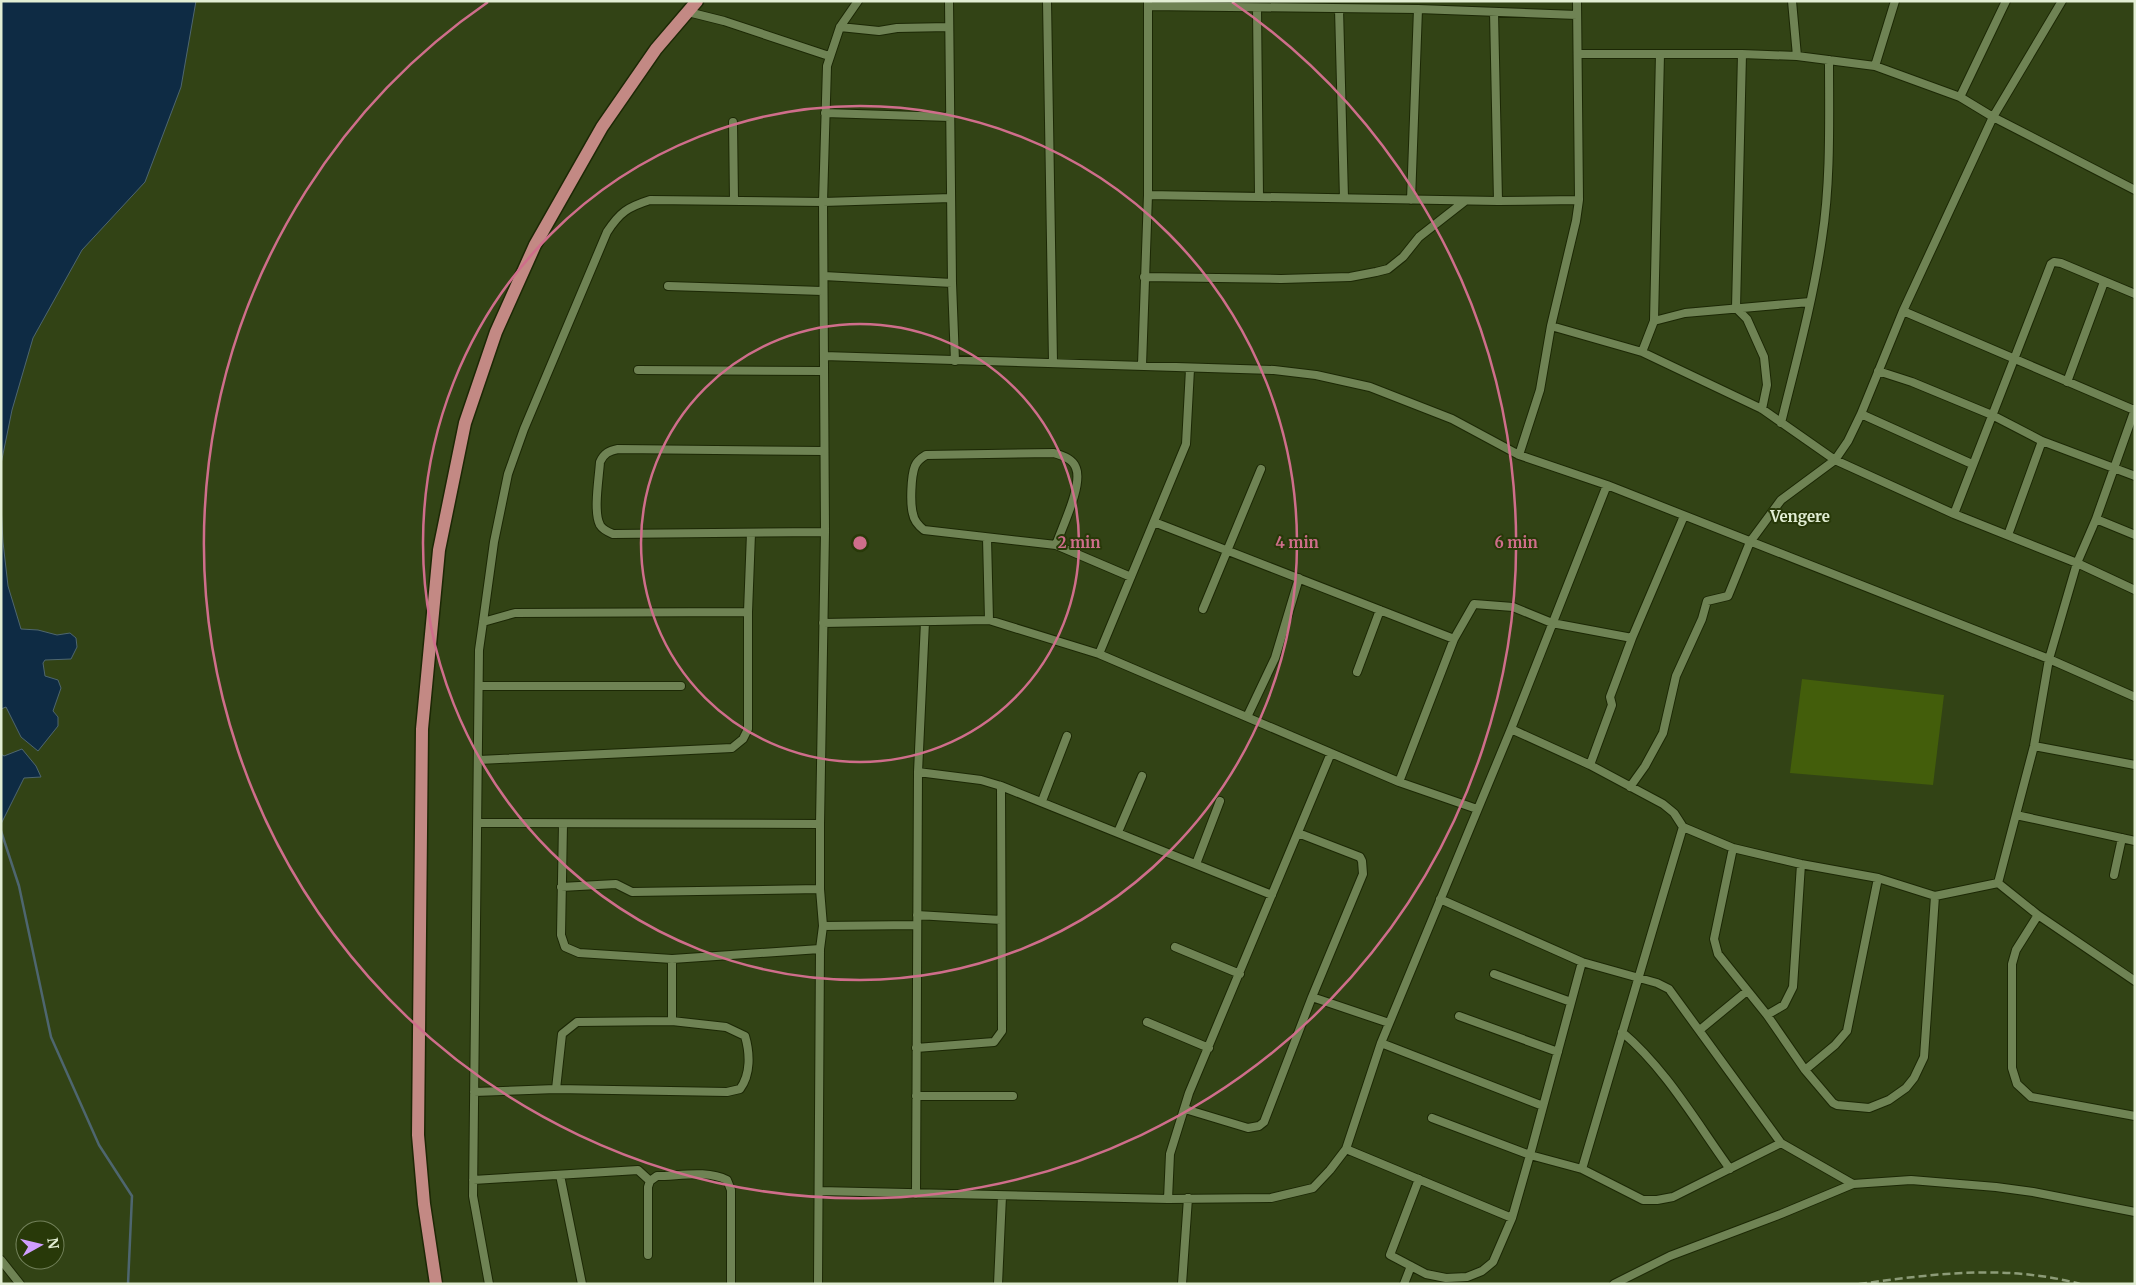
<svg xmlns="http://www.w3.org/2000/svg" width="2136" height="1285" viewBox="0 0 2136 1285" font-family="Merriweather,serif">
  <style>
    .green { fill: #435e0b }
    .water { fill: #0e2b44; stroke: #4e666f }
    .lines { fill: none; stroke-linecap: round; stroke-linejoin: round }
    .stream { stroke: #4e666f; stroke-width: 2.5 }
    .minor-casing { stroke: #1c2805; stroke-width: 10 }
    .primary-casing { stroke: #1c2805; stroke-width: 15 }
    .minor { stroke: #6f8354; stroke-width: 8 }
    .primary { stroke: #c38984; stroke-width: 12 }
    .rail { stroke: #8c9b77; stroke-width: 2.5; stroke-dasharray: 8 4; stroke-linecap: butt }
    .ring { fill: none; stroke: #cf6e8b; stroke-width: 2.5 }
    .labels { text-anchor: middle; stroke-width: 4; stroke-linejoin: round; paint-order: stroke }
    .neighbourhood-label { font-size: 15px; font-weight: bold; fill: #e2eed4; stroke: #283909 }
    .centre { fill: #cf6e8b; stroke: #283909; stroke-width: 2.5 }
    .ring-label { font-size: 15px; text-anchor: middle; font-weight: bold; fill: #cf6e8b; stroke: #283909; stroke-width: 4; stroke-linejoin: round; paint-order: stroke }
  </style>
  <rect width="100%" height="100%" fill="#324315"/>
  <path class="green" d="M1802,679l142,16 -11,90 -143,-12z"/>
  <path class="water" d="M1,1h195l-15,86 -36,95 -63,68 -49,88 -21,72 -11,54z
    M1,505l2,37 5,44 13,43 17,1 19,5 13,-2 6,5 1,9 -6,12 -26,1 -2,3 2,13 13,4 3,8 -8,23 5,6v9l-20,25 -17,-14 -15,-30 -5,2z
    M22,749l14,17 5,11 -17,1 -23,46v-70l3,2z"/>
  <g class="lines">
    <path class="stream" d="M1,831l18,55 32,151 48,108 33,51 -4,88"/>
    <defs>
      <path id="minor" d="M949,1l3,282 3,78
        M1047,1l6,361
        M1792,1l5,55
        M1148,6l270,3 159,6
        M1257,8l2,188
        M1339,9l5,189
        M688,12l36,9 105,35
        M1494,12l4,189
        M840,27l39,4 18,-3 52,-1
        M1579,54h163l55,2 78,10 85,31 33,20 142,73
        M1742,54l-6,254 11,11 17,38 3,28 -5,24
        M1875,66l20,-65
        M1960,97l46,-96
        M825,113l125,4
        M733,122l1,79
        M1148,195l350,6 81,-1
        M1411,200l7,-191
        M824,276l128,7
        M1144,277l137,2 69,-2 26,-5 12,-3 15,-12 16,-20 46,-36
        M668,286l154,5
        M1903,311l231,99
        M1654,321l31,-8 125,-11
        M1551,326l91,26 120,57 73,51 119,54 123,49 58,27
        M1642,352l12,-31 6,-267
        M824,356l450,14 42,5 54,12 82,32 67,36 88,30 442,174 86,38
        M1142,365l6,-170v-193
        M638,370l186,1
        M1878,371l34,11 80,33 50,26 93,35
        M2067,382l37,-100
        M1861,414l111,50
        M1781,423c15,-61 32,-122 41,-185 9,-58 7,-119 7,-178
        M824,451l-206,-2c-9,2 -14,4 -18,13 -1,16 -7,50 0,63 3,5 8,7 13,9l212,-2
        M1519,455l21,-65 11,-64 25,-105 3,-21 -2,-199
        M1954,514l97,-250 3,-2 7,1 74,31
        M2096,519l39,16
        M1154,522l300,117
        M2008,535l34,-94
        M987,538l2,82
        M1056,545c6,-18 27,-60 20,-77 -3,-9 -13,-12 -22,-15l-128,2c-5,3 -9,6 -11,11 -4,10 -5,38 -2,48 1,7 6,12 11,16l132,15 75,32
        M1203,609l58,-140
        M483,622l32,-9 233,-1
        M823,623l166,-3 110,34 300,128 78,27
        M1099,654l87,-210 4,-75
        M1357,672l23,-62
        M480,686h201
        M1247,717l28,-59 24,-80
        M1511,729l79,36 73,39 11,9 9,14 -101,342
        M2034,746l101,19
        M479,760l253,-12 11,-9 5,-10v-117l3,-79
        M1590,765l22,-60 -2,-8 22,-59 52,-122
        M1399,782l55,-143 20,-35 39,3 39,16 80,15
        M1001,786l271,109
        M1630,787l15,-21 18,-33 13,-57 26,-57 5,-18 21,-5 22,-54 31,-42 54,-40 13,-19 13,-27 42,-103 90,-194 69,-116
        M1042,801l25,-65
        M2016,815l119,26
        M478,823l342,1
        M563,824l-2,111 4,12 14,6 93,6 148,-10
        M1683,827l50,21 68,16 77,14 57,18 63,-13 36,-137 15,-87 28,-96 19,-44 39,-110
        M1118,832l24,-56
        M1733,848l-19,91 4,15 49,61 38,55 28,33 4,2 32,3 20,-8 17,-12 8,-10 10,-21 11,-161
        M1196,864l24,-63
        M2114,875l8,-37
        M1998,883l40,32 97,66
        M561,887l55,-3 16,8 188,-3
        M1440,899l142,63
        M917,915l84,5
        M2038,915l-22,35 -4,14v104l5,16 14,13 104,19
        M823,926l94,-1
        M1175,947l65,27
        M672,959v62
        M1582,962l75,21 12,6 112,154 -108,54 -16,3h-14l-61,-31 -52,-14z
        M1494,974l77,28
        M1312,997l77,26
        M1767,1015l17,-10 9,-18 8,-123
        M1459,1016l99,36
        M1147,1022l62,26
        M1701,1029l46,-38
        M1622,1032c44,37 74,90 108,137
        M1381,1043l162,63
        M916,1048l78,-6 8,-11 -1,-245 -20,-6 -63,-8
        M1805,1070l30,-25 12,-14 31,-153
        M474,1092l82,-3 171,3 13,-3c11,-15 10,-36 5,-53l-19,-9 -54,-6 -95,1 -15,12 -6,55
        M916,1096h97
        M1185,1109l63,19 11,-2 5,-4 48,-125 51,-123 -1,-13 -2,-4 -62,-24
        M1781,1143l72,41
        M1346,1149l166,69
        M560,1175l22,109
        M1419,1179l-29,76 36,19 20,4 21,-1 15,-6 11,-9 19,-44 18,-63 -98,-37
        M473,1180l165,-10 12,11
        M819,1191l349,8 103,-1 42,-10 17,-18 16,-21 35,-106 130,-314 96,-244
        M916,1194l2,-422 7,-150
        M1168,1199l2,-45 19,-61 142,-340
        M648,1255v-68l2,-6 7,-5c22,0 50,-6 70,4l4,10v94
        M1,1260l19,24
        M489,1284l-16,-88 6,-546 4,-28 11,-80 14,-68 16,-45 83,-197c13,-20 21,-25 43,-32l173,2 128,-4
        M818,1284l2,-335 3,-23 -3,-37v-65l5,-292 -2,-330 4,-136 13,-39 18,-26
        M998,1284l4,-88
        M1182,1284l6,-86
        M1404,1284l7,-18
        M1614,1284l56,-28 111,-42 72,-30 58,-4 85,7 37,5 102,20"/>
      <path id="primary" d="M436,1284l-12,-80 -6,-69 4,-406 17,-179 26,-127 31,-91 39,-87 67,-118 54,-78 41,-48"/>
    </defs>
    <use href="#minor" class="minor-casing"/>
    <use href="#primary" class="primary-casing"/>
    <use href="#minor" class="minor"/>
    <use href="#primary" class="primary"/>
    <path class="rail" d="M1859,1284c74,-10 147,-20 221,0"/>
  </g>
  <g class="ring">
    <circle cx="860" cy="543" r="219"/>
    <circle cx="860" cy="543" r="437"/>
    <path d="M1232 2A656 656 0 1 1 488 2"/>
  </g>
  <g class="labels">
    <g class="neighbourhood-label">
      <text x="1800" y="522">Vengere</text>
    </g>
  </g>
  <circle cx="860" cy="543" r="8" class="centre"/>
  <g class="ring-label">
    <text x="1079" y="548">2 min</text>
    <text x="1297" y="548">4 min</text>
    <text x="1516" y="548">6 min</text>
  </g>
  <rect width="2136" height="1285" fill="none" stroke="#e2eed4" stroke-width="5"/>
  <g transform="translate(40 1245) rotate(82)"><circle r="24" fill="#283909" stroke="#72815a"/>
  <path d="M0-4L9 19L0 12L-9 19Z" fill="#d09dff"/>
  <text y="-8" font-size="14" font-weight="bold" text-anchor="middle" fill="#e2eed4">N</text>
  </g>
</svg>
